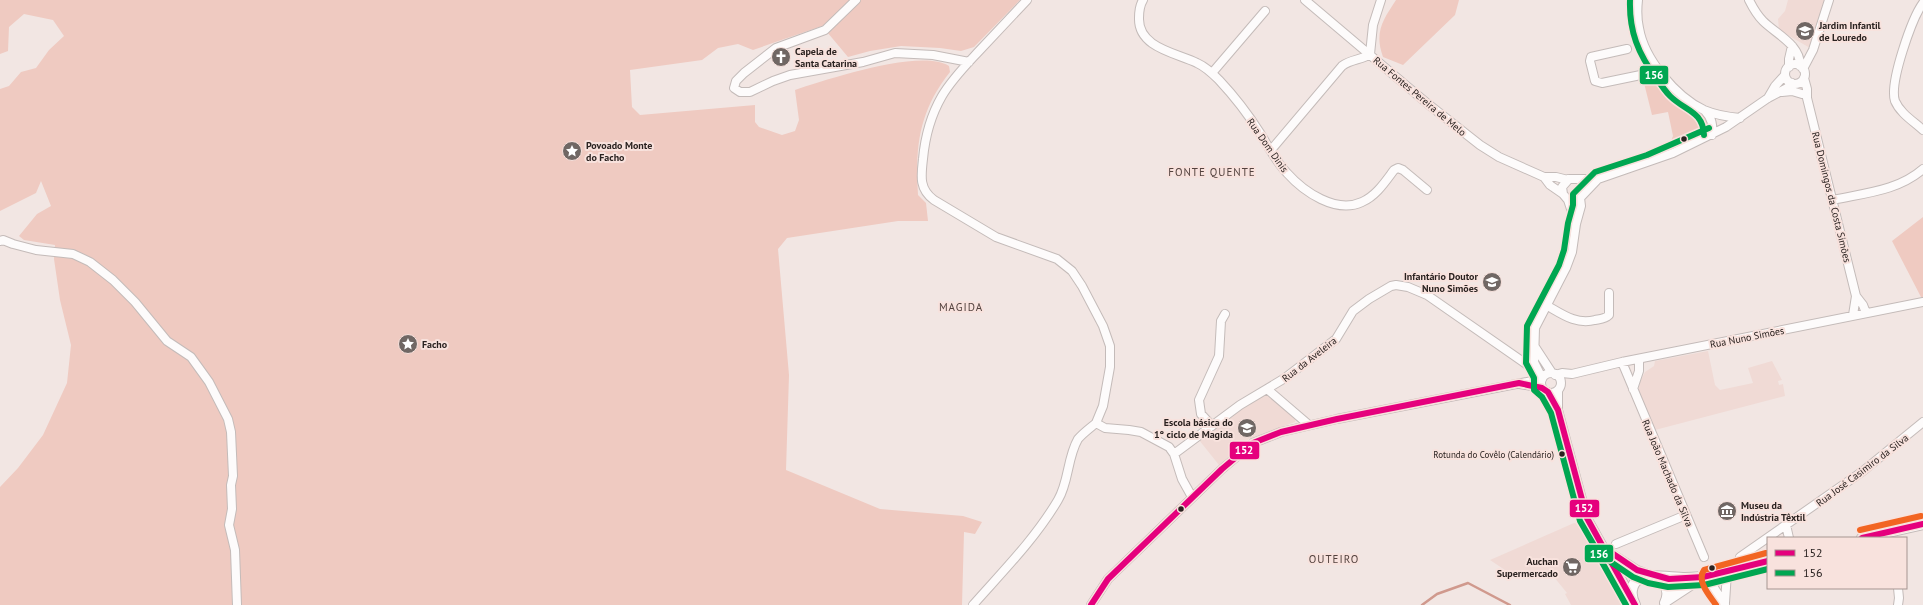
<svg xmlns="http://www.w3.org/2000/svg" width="1923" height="605" viewBox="0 0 1923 605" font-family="'PT Sans',sans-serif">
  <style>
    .built { fill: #f0dad5 }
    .green { fill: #efcac1 }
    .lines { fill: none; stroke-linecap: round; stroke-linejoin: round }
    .stream { stroke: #d0998d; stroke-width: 2.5 }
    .minor-casing { stroke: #c4bbb9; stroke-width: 10 }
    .major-casing { stroke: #c4bbb9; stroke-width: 12 }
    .minor { stroke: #fdfbfb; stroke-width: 8 }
    .major { stroke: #fdfbfb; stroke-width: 10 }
    .bus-1-casing { stroke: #f8e2dd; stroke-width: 9 }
    .bus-2-casing { stroke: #f8e2dd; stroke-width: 9 }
    .bus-3-casing { stroke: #f8e2dd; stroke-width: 9 }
    .bus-1 { stroke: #e5007d; stroke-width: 6 }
    .bus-2 { stroke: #00a651; stroke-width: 6 }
    .bus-3 { stroke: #f26522; stroke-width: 6 }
    .bus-dot { fill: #2a2220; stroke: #f8e2dd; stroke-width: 1.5 }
    .labels { text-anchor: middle; stroke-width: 4; stroke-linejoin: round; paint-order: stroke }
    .bus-label { font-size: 9px; fill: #2a2220; stroke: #f8e2dd; text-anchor: end }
    .poi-label { font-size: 10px; font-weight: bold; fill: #2a2220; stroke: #f8e2dd; text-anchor: start }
    .street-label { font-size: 10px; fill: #2a2220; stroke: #f8e2dd }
    .neighbourhood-label { font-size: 11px; letter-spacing: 1px; fill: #53423e; stroke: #f8e2dd }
    .line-badge { stroke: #f8e2dd; stroke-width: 1.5 }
    .badge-label { font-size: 11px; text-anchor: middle; font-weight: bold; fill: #fff }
  </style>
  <rect width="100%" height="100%" fill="#f2e6e3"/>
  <path class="built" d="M1788,0h39l-17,48 -31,-18 -1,-11 7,-8z
    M1708,351l7,34 5,5 33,-7 -5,-15 24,-7 10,19 -4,1 1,4 4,-1 2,12 -130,34 -17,-38 2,-10 5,-10 9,-6 1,-5z
    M1266,393l30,24 -1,5 -46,17 -30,26 -20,-25 31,-22 -1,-3z
    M1574,523l5,1 48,81h-56l-6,-11 2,-1 -13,-16 -18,-4h-16l-15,-3 -15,-10z"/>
  <path class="green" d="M0,0h1020l-46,47 -13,4 -21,-3 -39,-2 -31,5 -22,6 -26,-31 -69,24 -15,-6 -20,4 -16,12 -72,10 2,37 8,8 115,-10v17l4,5 23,8 13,-4 4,-11 -4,-30c31,-10 125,-42 154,-24l1,6c-31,39 -35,74 -32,123l8,8 2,18h-30l-111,17 -9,11 11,126 -3,95 94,39 83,7 19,6 -7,12 -11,-2 -2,73h-962v-118l18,-19 25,-33 24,-52 4,-38 -11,-45 -6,-41 1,-14 -31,-5 -5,-4 18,-22 14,-8 -10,-25 -5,12 -36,18v-122l9,-3 12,-14 15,-4 13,-18 15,-14 -11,-16 -29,-6 -15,13 -1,24 -8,3z
    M1396,0h63l-4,15 -52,50 -20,-8c-9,-25 0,-37 13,-57z
    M1652,80l8,1 13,14 30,20 4,4v10l-5,5 -28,12 -3,-5 2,-5 -5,-24 -16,3 -8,-32z
    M1923,217v80h-2l-29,-56z"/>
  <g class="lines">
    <path class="stream" d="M1422,605l15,-11 31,-11 42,22"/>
    <defs>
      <path id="minor" d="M856,0l-31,30 -49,18 -32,25 -8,8 -2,7 6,4h10l23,-11 17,-6 73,-13 32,-9 38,2 36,7
        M1027,0c-16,17 -32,34 -48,51 -13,14 -27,28 -37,45 -11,19 -17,41 -19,63 -2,17 -4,30 11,41l62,37 61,22 15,12 10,15 21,40 7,20v21l-7,39 -7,17 9,5 24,2 12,2 28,15 5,7 8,25 10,18
        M1143,0c-3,5 -4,12 -4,18 -1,30 38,35 58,45 9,4 15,10 22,17 15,16 29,34 41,53 8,13 16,29 27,40 17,19 49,41 75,29 14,-6 23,-20 32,-32l4,-2 5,2 24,20
        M1305,0l123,104 52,41 19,12 45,20h12l12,3
        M1638,0c-1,9 -1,19 1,28 5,31 37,69 65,82 12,5 24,7 36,8
        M1749,0c4,8 8,15 14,21 13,13 38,24 37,45
        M1923,3c-11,15 -34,80 -28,98 5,12 18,20 28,29
        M1627,49l-36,8 -1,4 5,20 7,2 58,-12
        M1785 74a10 10 0 1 1 20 0a10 10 0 1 1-20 0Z
        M1789,67v-8l3,-13
        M1803,69l10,-19 16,-50
        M1212,73l53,-62
        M1804,78l3,11v9l49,198 7,9 3,8
        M1782,92l10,-1 10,3
        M1768,98l7,-12 10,-11
        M1705,111c7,7 8,14 7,24
        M1271,150l71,-84c9,-7 20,-6 28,-12l3,-29 8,-25
        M1544,177l6,8 13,9
        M1598,179l-19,20 -11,1 -5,-6 -1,-7 7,-8h29l75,-26 53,-26 42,-29 19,-10 5,-5
        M1568,200l8,24
        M1833,200c31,-7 65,-9 90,-31
        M0,241l3,-1 10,4 23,6 37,4 17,8 23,18 22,22 32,39 24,16 18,25 19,37 3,13 2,44 -2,9 1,24 -3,16 6,25 2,55
        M1546,305c16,9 30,20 49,15 5,-1 10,-1 14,-5v-22
        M1853,315l3,-19
        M1535,347l17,26
        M1622,362l82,195
        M1541 383a10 10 0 1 1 20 0a10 10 0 1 1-20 0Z
        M1540,374l-6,-12 1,-34 31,-60 6,-16 4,-28 5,-18 -1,-8
        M1555,375l7,-2 10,1 50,-12 301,-60
        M1520,384l22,4
        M1267,389l42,36
        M1633,389l6,-18v-12
        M1558,390v20l29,108 45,80
        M1548,392l10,18
        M1212,426l-11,-12 -2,-14 20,-44 2,-35 4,-7
        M1174,454l66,-49 45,-27 51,-39 17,-28 16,-12 22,-13 5,-1 12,2 19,8 112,78
        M1786,525l3,13
        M1616,544l70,-29
        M1606,550l31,20 13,5
        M1740,557l123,-86 60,-49
        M1709,576l2,7 14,22
        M1898,588l1,10 -1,7
        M1725,603l2,-31
        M973,605c30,-34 62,-66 85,-105 11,-18 9,-42 20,-61 5,-6 12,-11 18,-16
        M1091,605l17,-26 114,-110 31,-26 28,-11 56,-13 205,-40"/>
      <path id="major" d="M1862,538l61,-14
        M1658,577c9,7 12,16 7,26
        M1666,601l35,-23
        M1635,605c-5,-9 -5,-21 5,-27 7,-4 34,0 45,0 28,0 56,-11 83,-17"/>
    </defs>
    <use href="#minor" class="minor-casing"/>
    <use href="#major" class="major-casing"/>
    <use href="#minor" class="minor"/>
    <use href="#major" class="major"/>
    <defs>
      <path id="bus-1" d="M1862,538l61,-14
        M1605,551l30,54
        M1091,605l17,-26 114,-110 31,-26 28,-11 56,-13 182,-36 23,5 6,4 10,18 29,108 16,29 34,23 32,9 34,-2 65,-16"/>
      <path id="bus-2" d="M1630,0c-1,31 8,54 27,79 4,6 8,12 13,17 15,15 33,15 34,39
        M1709,128l-62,27 -52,17 -22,22v11l-5,18 -4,27 -5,15 -32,61 -1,37 8,15v12l8,7 9,16 29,108 19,33 34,23 15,6 20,4 36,-2 64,-16
        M1598,555l28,50"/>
      <path id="bus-3" d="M1860,530l61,-14
        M1716,605c-6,-9 -20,-24 -12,-35l62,-17"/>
    </defs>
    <use href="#bus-1" class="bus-1-casing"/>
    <use href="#bus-2" class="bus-2-casing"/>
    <use href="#bus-3" class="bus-3-casing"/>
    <use href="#bus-1" class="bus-1"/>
    <use href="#bus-2" class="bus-2"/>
    <use href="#bus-3" class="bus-3"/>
  </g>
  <defs>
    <symbol id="school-disc" viewBox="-11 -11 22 22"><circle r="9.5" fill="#706764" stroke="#f8e2dd"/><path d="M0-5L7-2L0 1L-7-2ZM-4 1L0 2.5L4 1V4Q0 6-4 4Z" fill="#fff"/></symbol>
    <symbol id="church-disc" viewBox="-11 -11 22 22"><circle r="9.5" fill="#706764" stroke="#f8e2dd"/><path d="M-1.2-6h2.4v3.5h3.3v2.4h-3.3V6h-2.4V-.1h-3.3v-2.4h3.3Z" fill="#fff"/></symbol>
    <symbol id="sight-disc" viewBox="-11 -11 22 22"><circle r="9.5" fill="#706764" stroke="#f8e2dd"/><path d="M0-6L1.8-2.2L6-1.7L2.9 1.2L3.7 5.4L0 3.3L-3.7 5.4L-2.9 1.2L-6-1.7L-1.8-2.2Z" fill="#fff"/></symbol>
    <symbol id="museum-disc" viewBox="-11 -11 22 22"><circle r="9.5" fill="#706764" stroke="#f8e2dd"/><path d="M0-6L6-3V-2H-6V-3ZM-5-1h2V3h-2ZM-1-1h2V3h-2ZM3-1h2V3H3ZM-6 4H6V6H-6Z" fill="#fff"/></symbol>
    <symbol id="supermarket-disc" viewBox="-11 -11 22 22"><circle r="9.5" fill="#706764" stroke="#f8e2dd"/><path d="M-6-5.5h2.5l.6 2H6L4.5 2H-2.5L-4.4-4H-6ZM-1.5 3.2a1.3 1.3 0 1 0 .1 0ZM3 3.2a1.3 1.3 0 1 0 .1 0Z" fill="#fff"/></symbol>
  </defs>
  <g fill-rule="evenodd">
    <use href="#school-disc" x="1794" y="20" width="22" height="22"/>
    <use href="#church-disc" x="770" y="46" width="22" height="22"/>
    <use href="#sight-disc" x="561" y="140" width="22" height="22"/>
    <use href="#school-disc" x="1481" y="271" width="22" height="22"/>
    <use href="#sight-disc" x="397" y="333" width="22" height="22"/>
    <use href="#school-disc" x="1236" y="417" width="22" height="22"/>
    <use href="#museum-disc" x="1716" y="500" width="22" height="22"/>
    <use href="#supermarket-disc" x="1561" y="556" width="22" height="22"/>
  </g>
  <g class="bus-dot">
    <circle cx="1684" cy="139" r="3.5"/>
    <circle cx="1562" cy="454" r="3.5"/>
    <circle cx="1181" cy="509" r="3.5"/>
    <circle cx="1712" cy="568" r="3.5"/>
  </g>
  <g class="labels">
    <g class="bus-label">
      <text x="1554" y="458">Rotunda do Covêlo (Calendário)</text>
    </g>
    <g class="poi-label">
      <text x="1819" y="29">Jardim Infantil<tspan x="1819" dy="12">de Louredo</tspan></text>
      <text x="795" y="55">Capela de<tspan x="795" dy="12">Santa Catarina</tspan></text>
      <text x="586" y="149">Povoado Monte<tspan x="586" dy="12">do Facho</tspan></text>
      <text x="1478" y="280" text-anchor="end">Infantário Doutor<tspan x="1478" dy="12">Nuno Simões</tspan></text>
      <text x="422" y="348">Facho</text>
      <text x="1233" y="426" text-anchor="end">Escola básica do<tspan x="1233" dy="12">1º ciclo de Magida</tspan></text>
      <text x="1741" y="509">Museu da<tspan x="1741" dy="12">Indústria Têxtil</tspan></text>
      <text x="1558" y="565" text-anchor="end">Auchan<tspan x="1558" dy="12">Supermercado</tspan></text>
    </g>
    <g class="street-label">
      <text transform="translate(1420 96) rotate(40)" y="4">Rua Fontes Pereira de Melo</text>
      <text transform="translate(1268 145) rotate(55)" y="4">Rua Dom Dinis</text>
      <text transform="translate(1832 197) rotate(76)" y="4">Rua Domingos da Costa Simões</text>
      <text transform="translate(1747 337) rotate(-11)" y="4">Rua Nuno Simões</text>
      <text transform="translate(1309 359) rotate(-38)" y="4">Rua da Aveleira</text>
      <text transform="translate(1862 470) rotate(-37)" y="4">Rua José Casimiro da Silva</text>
      <text transform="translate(1668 473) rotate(67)" y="4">Rua João Machado da Silva</text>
    </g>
    <g class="neighbourhood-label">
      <text x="1212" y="176">FONTE QUENTE</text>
      <text x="961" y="311">MAGIDA</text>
      <text x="1334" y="563">OUTEIRO</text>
    </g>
  </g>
  <g class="line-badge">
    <rect x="1639" y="65" width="30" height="20" rx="4" fill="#00a651"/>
    <rect x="1229" y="441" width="31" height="19" rx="4" fill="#e5007d"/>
    <rect x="1569" y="499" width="31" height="19" rx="4" fill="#e5007d"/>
    <rect x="1584" y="544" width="30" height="19" rx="4" fill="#00a651"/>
  </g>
  <g class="badge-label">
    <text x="1654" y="79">156</text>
    <text x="1244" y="454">152</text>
    <text x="1584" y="512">152</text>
    <text x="1599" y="558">156</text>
  </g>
  <rect x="1767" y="537" width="140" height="52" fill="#f8e2dd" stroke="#a69591"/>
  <rect x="1775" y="550" width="20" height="6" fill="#e5007d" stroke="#a69591"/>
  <text x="1803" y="557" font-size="12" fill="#2a2220">152</text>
  <rect x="1775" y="570" width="20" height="6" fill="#00a651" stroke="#a69591"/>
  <text x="1803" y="577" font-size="12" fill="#2a2220">156</text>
</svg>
